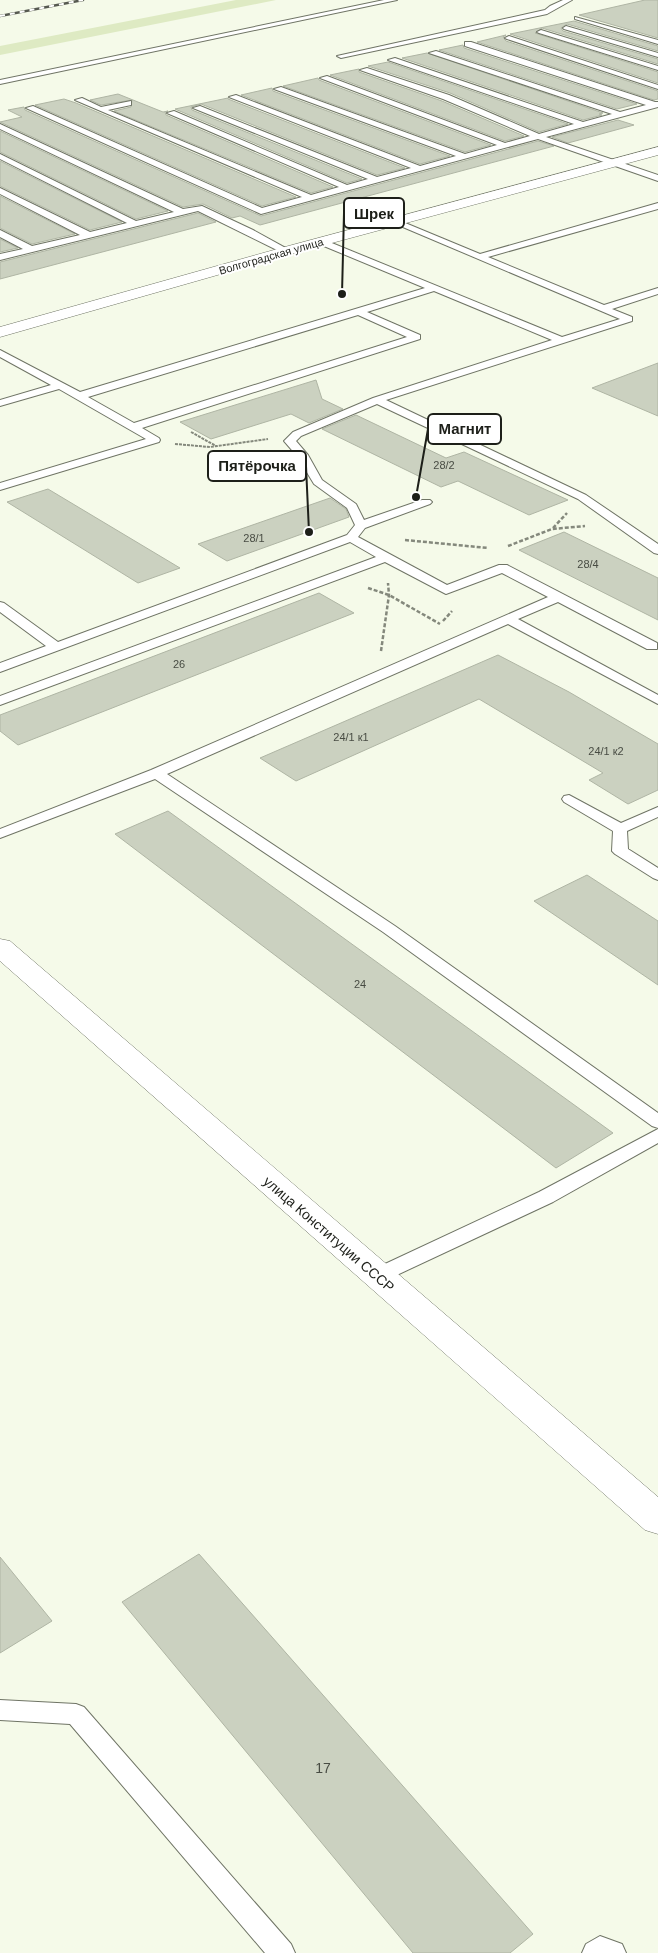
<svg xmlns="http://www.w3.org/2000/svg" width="658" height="1953" viewBox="0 0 658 1953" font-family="Helvetica,sans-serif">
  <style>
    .green { fill: #deeac3 }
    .building { fill: #cbd1c0; stroke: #afb5a4 }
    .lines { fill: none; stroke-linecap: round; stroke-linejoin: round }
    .lane-casing { stroke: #6f7465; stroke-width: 2 }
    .secondary-casing { stroke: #6f7465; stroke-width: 1 }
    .path-far1 { stroke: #84887c; stroke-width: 2; stroke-dasharray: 3 1; stroke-linecap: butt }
    .path { stroke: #84887c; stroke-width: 2.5; stroke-dasharray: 4 2; stroke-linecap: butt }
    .lane { fill: #fff; fill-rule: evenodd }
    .secondary { fill: #fff; fill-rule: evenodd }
    .rail-casing { stroke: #565950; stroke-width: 2.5 }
    .rail { stroke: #fff; stroke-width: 2; stroke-dasharray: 5; stroke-linecap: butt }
    .labels { text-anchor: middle; stroke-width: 4; stroke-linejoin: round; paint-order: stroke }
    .far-street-label { font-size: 11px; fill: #1d1f19; stroke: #fff }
    .number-label { font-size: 11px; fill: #484c43 }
    .street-label { font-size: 14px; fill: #1d1f19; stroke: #fff }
    .near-number-label { font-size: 14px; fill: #484c43 }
    .leader { fill: none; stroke: #1d1f19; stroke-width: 2 }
    .callout-dot { fill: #1d1f19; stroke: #fff; stroke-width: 2 }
    .callout { fill: #fff; stroke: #1d1f19; stroke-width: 2 }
    .callout-label { font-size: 15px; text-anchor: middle; font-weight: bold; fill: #1d1f19 }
  </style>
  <rect width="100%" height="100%" fill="#f5fae9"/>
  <path class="green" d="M236,0h40l-276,55v-9z"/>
  <path class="building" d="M645,0h13v38l-79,-23z
    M574,21l84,25v5l-91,-27 -6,4 2,3 95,28v5l-116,-36 -7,5 123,39v11l-148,-49z
    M506,35l-3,2 3,4 152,50v8l-4,1 -177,-58z
    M463,45l1,3 173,56 -20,5 -178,-59z
    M427,53l176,60 -4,1 3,1 -19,5 -181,-62z
    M388,62l180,62 -29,8 -89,-39 -82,-27z
    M359,69v3l83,29 82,35 -19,5 -175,-66z
    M318,78l1,2 172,65 -26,7 -182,-66z
    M272,88l1,3 177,65 -30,8 -179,-69z
    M118,94l45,18 5,-1 -3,1 1,3 167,72 -22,6 -197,-82 17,-4 1,-7 -31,5 -11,-5z
    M228,98v1l177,69 -28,7 -176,-71 -10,3 1,3 170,69 -15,4 -172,-74z
    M64,99l12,4 220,94 -34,9 -227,-101z
    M24,107l1,3 236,106 277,-75 16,5 -294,79 -20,-9 -8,2 -29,-14 -20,3 -183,-85 22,-5 -14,-7z
    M618,120l16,5 -66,18 -16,-6z
    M0,131l168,80 -32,8 -136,-67z
    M0,161l122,61 -32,8 -90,-44z
    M0,196l75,38 -43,10 -32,-16z
    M198,213l18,9 -216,57v-17z
    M0,239l18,9 -18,4z
    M658,363v53l-66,-28z
    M316,380l6,19 21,10 -34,14 -18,-9 -80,25 -31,-17z
    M356,415l90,43 18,-6 104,48 -39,15 -71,-34 -17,6 -119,-58z
    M48,489l132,79 -42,15 -131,-81z
    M330,498l16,11 3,8 -122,44 -29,-17z
    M564,532l94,46v42l-139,-70z
    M319,593l35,20 -336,132 -18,-14v-16z
    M498,655l71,37 89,52v46l-30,14 -39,-24 14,-7 -124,-74 -183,82 -36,-23z
    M168,811l445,322 -57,35 -441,-334z
    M587,875l71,46v64l-124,-84z
    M199,1554l334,380 -23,19h-97l-291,-351z
    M0,1557l52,64 -52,32z"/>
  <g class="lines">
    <defs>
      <path id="lane" d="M384,0h13l-397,84v-4z
        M563,0h9l-25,14 -206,44 -4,-2 208,-46 5,-4z
        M575,17l83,23v4l-83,-25z
        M566,26l92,27v4l-94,-28 -1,-1z
        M541,30l117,36v4l-119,-37 -2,-1z
        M509,36l149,49v4l-151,-50 -2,-1z
        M465,42h6l184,60h3v5l-112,30 112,38v6l-120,-42 -277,75 -235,-106 7,-2 229,102 40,-11 -227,-97 7,-2 19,9 30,-6v4l-23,5 203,85 28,-8 -172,-74 7,-2 173,74 21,-6 -175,-71 7,-2 177,71 34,-9 -182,-71 7,-2 184,71 36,-10 -182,-67 7,-2 184,67 32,-9 -177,-67 7,-2 178,67 25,-7 -87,-37 -83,-29 7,-2 82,27 90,39 35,-10 -186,-64 7,-2 188,64 29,-8 -183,-61 7,-2 184,61 26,-7 -181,-59z
        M0,124l183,85 19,-3 51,24 38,21 -2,2h-6l-85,-42 -198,49v-6l23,-5 -23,-12v-7l32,16 48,-11 -80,-41v-6l90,44 37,-9 -127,-64v-5l136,67 38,-9 -174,-83z
        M658,203v6l-170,48 116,48 54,-17v6l-46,15 20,8v4l-246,79 200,95 72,49v10l-4,-1 -76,-54 -201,-95 -76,32 -5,5 12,14 14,25 34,24 8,16 58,-20h8l2,2 -2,2 -65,24 -7,9 89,48 52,-20h8l150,78v6h-10l-89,-47 -40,17 140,76v9l-150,-80 -341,150 228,152 263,187v15l-6,-2 -269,-194 -228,-153 -155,59v-9l151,-59 397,-173 -46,-24 -56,21 -61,-32 -385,143v-9l376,-139 -26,-15 -350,130v-9l46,-17 -46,-34v-10l4,1 54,39 289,-107 8,-10 -8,-17 -33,-24 -17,-28 -13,-15 9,-9 80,-34 179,-58 -118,-49 -67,21 53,23v4l-278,89 17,10 1,2 -1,2 -159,48v-7l146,-44 -87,-50 -59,17v-6l51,-15 -51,-28v-7l80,42 345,-104 -106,-44v-4l3,-1 240,98 58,-18 -229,-97 4,-3 3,1 82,34zM358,315l49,22 -273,86 -46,-26z
        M569,795l52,28 37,-16v10l-31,14 1,18 30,19v12l-5,-2 -38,-24 -3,-3 1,-20 -49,-29 -2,-3 2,-3z
        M658,1129v14l-105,59 -169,79 -7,2 -7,-2 -3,-5 3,-5 169,-79z
        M0,1700l76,4 8,3 207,237 4,9h-30l-195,-229 -70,-4z
        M600,1936l22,8 4,9h-44l4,-9z"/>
      <path id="secondary" d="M658,147v8l-367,99 -291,83v-10l281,-79z
        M0,939l10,2 648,556v37l-13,-4 -645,-569z"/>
    </defs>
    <use href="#lane" class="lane-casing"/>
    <use href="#secondary" class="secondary-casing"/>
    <path class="path-far1" d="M191,432l25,14
      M175,444l35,3 58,-8"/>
    <path class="path" d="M553,528l14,-15
      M405,540l83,8
      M508,546l44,-17 33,-3
      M368,588l21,7 51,29
      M443,621l9,-10
      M381,651l8,-56 -1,-12"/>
    <use href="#lane" class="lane"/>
    <use href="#secondary" class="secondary"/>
    <defs>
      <path id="rail" d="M0,16l83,-16"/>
    </defs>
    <use href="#rail" class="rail-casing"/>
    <use href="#rail" class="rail"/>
  </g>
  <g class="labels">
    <g class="far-street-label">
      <text transform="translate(271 256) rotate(-16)" y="4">Волгоградская улица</text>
    </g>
    <g class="number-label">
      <text x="444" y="469">28/2</text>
      <text x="254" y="542">28/1</text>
      <text x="588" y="568">28/4</text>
      <text x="179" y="668">26</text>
      <text x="351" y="741">24/1 к1</text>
      <text x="606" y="755">24/1 к2</text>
      <text x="360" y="988">24</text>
    </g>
    <g class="street-label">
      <text transform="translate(329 1234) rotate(41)" y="5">улица Конституции СССР</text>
    </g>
    <g class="near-number-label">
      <text x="323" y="1773">17</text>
    </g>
  </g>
  <path class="leader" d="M342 294L344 213M416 497L428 429M309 532L306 466"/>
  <g class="callout-dot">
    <circle cx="342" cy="294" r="5"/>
    <circle cx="416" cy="497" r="5"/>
    <circle cx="309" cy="532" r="5"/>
  </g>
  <g class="callout">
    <rect x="344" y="198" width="60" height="30" rx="5"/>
    <rect x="428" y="414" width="73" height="30" rx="5"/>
    <rect x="208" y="451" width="98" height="30" rx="5"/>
  </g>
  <g class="callout-label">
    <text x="374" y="219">Шрек</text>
    <text x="465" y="434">Магнит</text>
    <text x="257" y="471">Пятёрочка</text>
  </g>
</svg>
